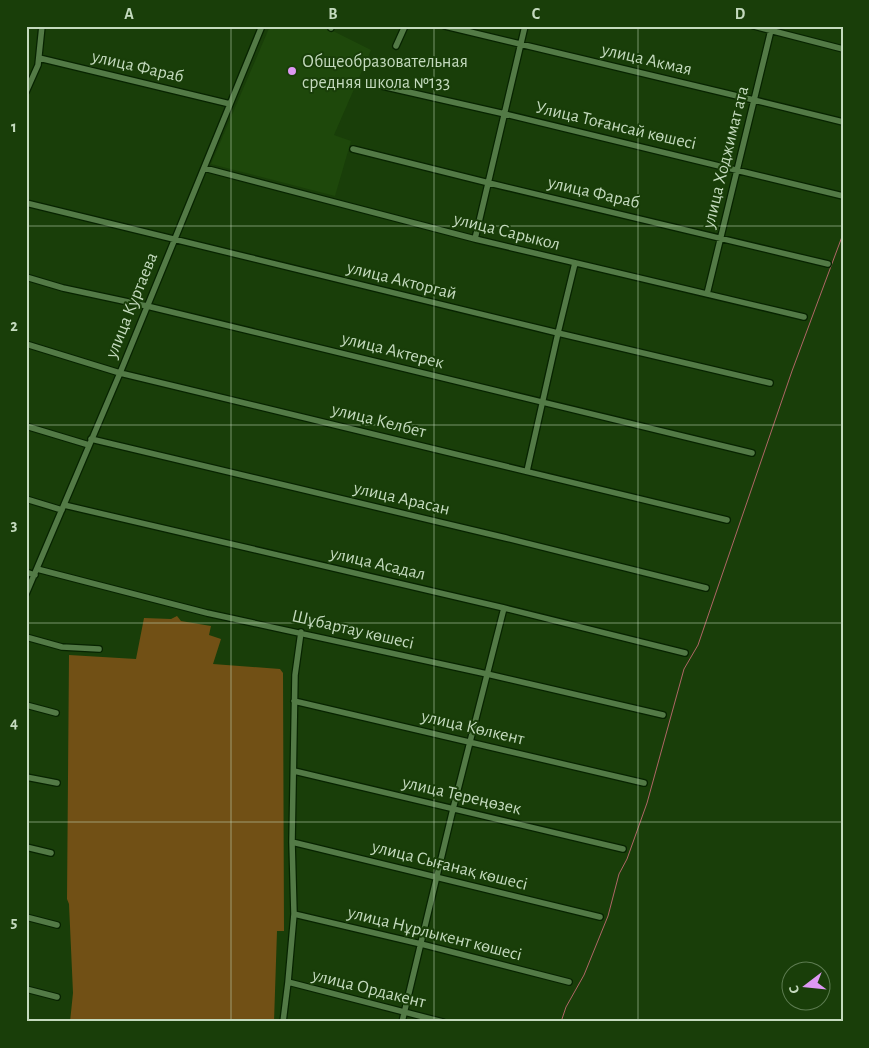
<svg xmlns="http://www.w3.org/2000/svg" width="869" height="1048" viewBox="0 0 869 1048" font-family="'Alegreya Sans',sans-serif">
  <style>
    .built { fill: #1e480b }
    .green { fill: #715015 }
    .lines { fill: none; stroke-linecap: round; stroke-linejoin: round }
    .stream { stroke: #af6667; stroke-width: 1 }
    .minor-casing { stroke: #072300; stroke-width: 8 }
    .minor { stroke: #537a46; stroke-width: 5.5 }
    .grid { fill: none; stroke: #c4dabe; stroke-width: 1; stroke-opacity: 0.55 }
    .poi-dot { fill: #de98f3; stroke: #193e09; stroke-width: 2 }
    .labels { text-anchor: middle; stroke-width: 4; stroke-linejoin: round; paint-order: stroke }
    .street-label { font-size: 18px; fill: #c4dabe; stroke: #193e09 }
    .poi-label { font-size: 18px; fill: #c4dabe; stroke: #193e09; text-anchor: start }
    .neatline { fill: none; stroke: #c4dabe; stroke-width: 2 }
    .grid-label { font-size: 16px; text-anchor: middle; font-weight: bold; fill: #c4dabe }
  </style>
  <rect width="100%" height="100%" fill="#193e09"/>
  <path class="built" d="M270,26h53l48,24 -37,85 17,6 -16,55 -124,-32z"/>
  <path class="green" d="M177,616l4,5 30,5 -2,9 12,4 -8,25 67,5 3,4 1,258h-7l-3,91h-204l3,-29 -4,-89 -2,-5 2,-244 67,4 8,-41 27,1z"/>
  <g class="lines">
    <path class="stream" d="M561,1022l5,-15 18,-32 24,-59 11,-42 8,-15 20,-56 37,-134 14,-24 94,-274 51,-137"/>
    <defs>
      <path id="minor" d="M445,26l309,74 89,22
        M754,26l89,23
        M331,28l1,-2
        M396,46l9,-20
        M39,58l191,46
        M382,86l123,28 338,82
        M26,92l12,-27 4,-39
        M353,149l136,34 339,81
        M204,168l271,71 329,78
        M26,203l532,130 212,50
        M475,239l50,-213
        M26,277l37,11 84,18 605,147
        M707,294l65,-268
        M26,344l94,29 607,147
        M26,426l63,19
        M91,439l415,99 200,50
        M527,471l31,-138 17,-70
        M26,499l36,11
        M64,505l440,103 181,45
        M37,569l170,44 280,61 176,41
        M26,572l9,3
        M26,594l94,-221 142,-347
        M26,637l36,10 37,2
        M294,701l350,82
        M26,705l30,8
        M294,771l329,78
        M26,777l31,6
        M292,842l308,75
        M26,847l25,6
        M294,914l127,30 148,38
        M26,917l31,8
        M288,982l155,40
        M26,989l31,8
        M283,1022l5,-40 6,-68 -2,-72 3,-167 6,-43
        M402,1022l51,-213 51,-201"/>
    </defs>
    <use href="#minor" class="minor-casing"/>
    <use href="#minor" class="minor"/>
  </g>
  <path class="grid" d="M231,26v996M434,26v996M638,26v996M26,226h817M26,425h817M26,623h817M26,822h817"/>
  <circle class="poi-dot" cx="292" cy="71" r="5"/>
  <g class="labels">
    <g class="street-label">
      <text transform="translate(647 59) rotate(13)" y="6">улица Акмая</text>
      <text transform="translate(138 66) rotate(13)" y="6">улица Фараб</text>
      <text transform="translate(616 125) rotate(13)" y="6">Улица Тоғансай көшесі</text>
      <text transform="translate(725 157) rotate(-76)" y="6">улица Ходжимат ата</text>
      <text transform="translate(594 192) rotate(13)" y="6">улица Фараб</text>
      <text transform="translate(507 231) rotate(14)" y="6">улица Сарыкол</text>
      <text transform="translate(402 280) rotate(14)" y="6">улица Акторгай</text>
      <text transform="translate(131 305) rotate(-68)" y="6">улица Куртаева</text>
      <text transform="translate(393 350) rotate(14)" y="6">улица Актерек</text>
      <text transform="translate(379 420) rotate(14)" y="6">улица Келбет</text>
      <text transform="translate(402 498) rotate(13)" y="6">улица Арасан</text>
      <text transform="translate(378 563) rotate(13)" y="6">улица Асадал</text>
      <text transform="translate(353 629) rotate(13)" y="6">Шұбартау көшесі</text>
      <text transform="translate(473 727) rotate(13)" y="6">улица Көлкент</text>
      <text transform="translate(462 795) rotate(13)" y="6">улица Тереңөзек</text>
      <text transform="translate(450 865) rotate(14)" y="6">улица Сығанақ көшесі</text>
      <text transform="translate(435 933) rotate(14)" y="6">улица Нұрлыкент көшесі</text>
      <text transform="translate(369 988) rotate(14)" y="6">улица Ордакент</text>
    </g>
    <g class="poi-label">
      <text x="302" y="67">Общеобразовательная<tspan x="302" dy="21">средняя школа №133</tspan></text>
    </g>
  </g>
  <rect width="869" height="1048" fill="none" stroke="#193e09" stroke-width="55"/>
  <g transform="translate(806 986) rotate(254)"><circle r="24" fill="#193e09" stroke="#5d7c51"/>
  <path d="M0-4L9 19L0 12L-9 19Z" fill="#de98f3"/>
  <text y="-8" font-size="14" font-weight="bold" text-anchor="middle" fill="#c4dabe">С</text>
  </g>
  <rect x="28" y="28" width="814" height="992" class="neatline"/>
  <g class="grid-label">
    <text x="129" y="19">A</text>
    <text x="333" y="19">B</text>
    <text x="536" y="19">C</text>
    <text x="740" y="19">D</text>
    <text x="14" y="132">1</text>
    <text x="14" y="331">2</text>
    <text x="14" y="530">3</text>
    <text x="14" y="728">4</text>
    <text x="14" y="927">5</text>
  </g>
</svg>
